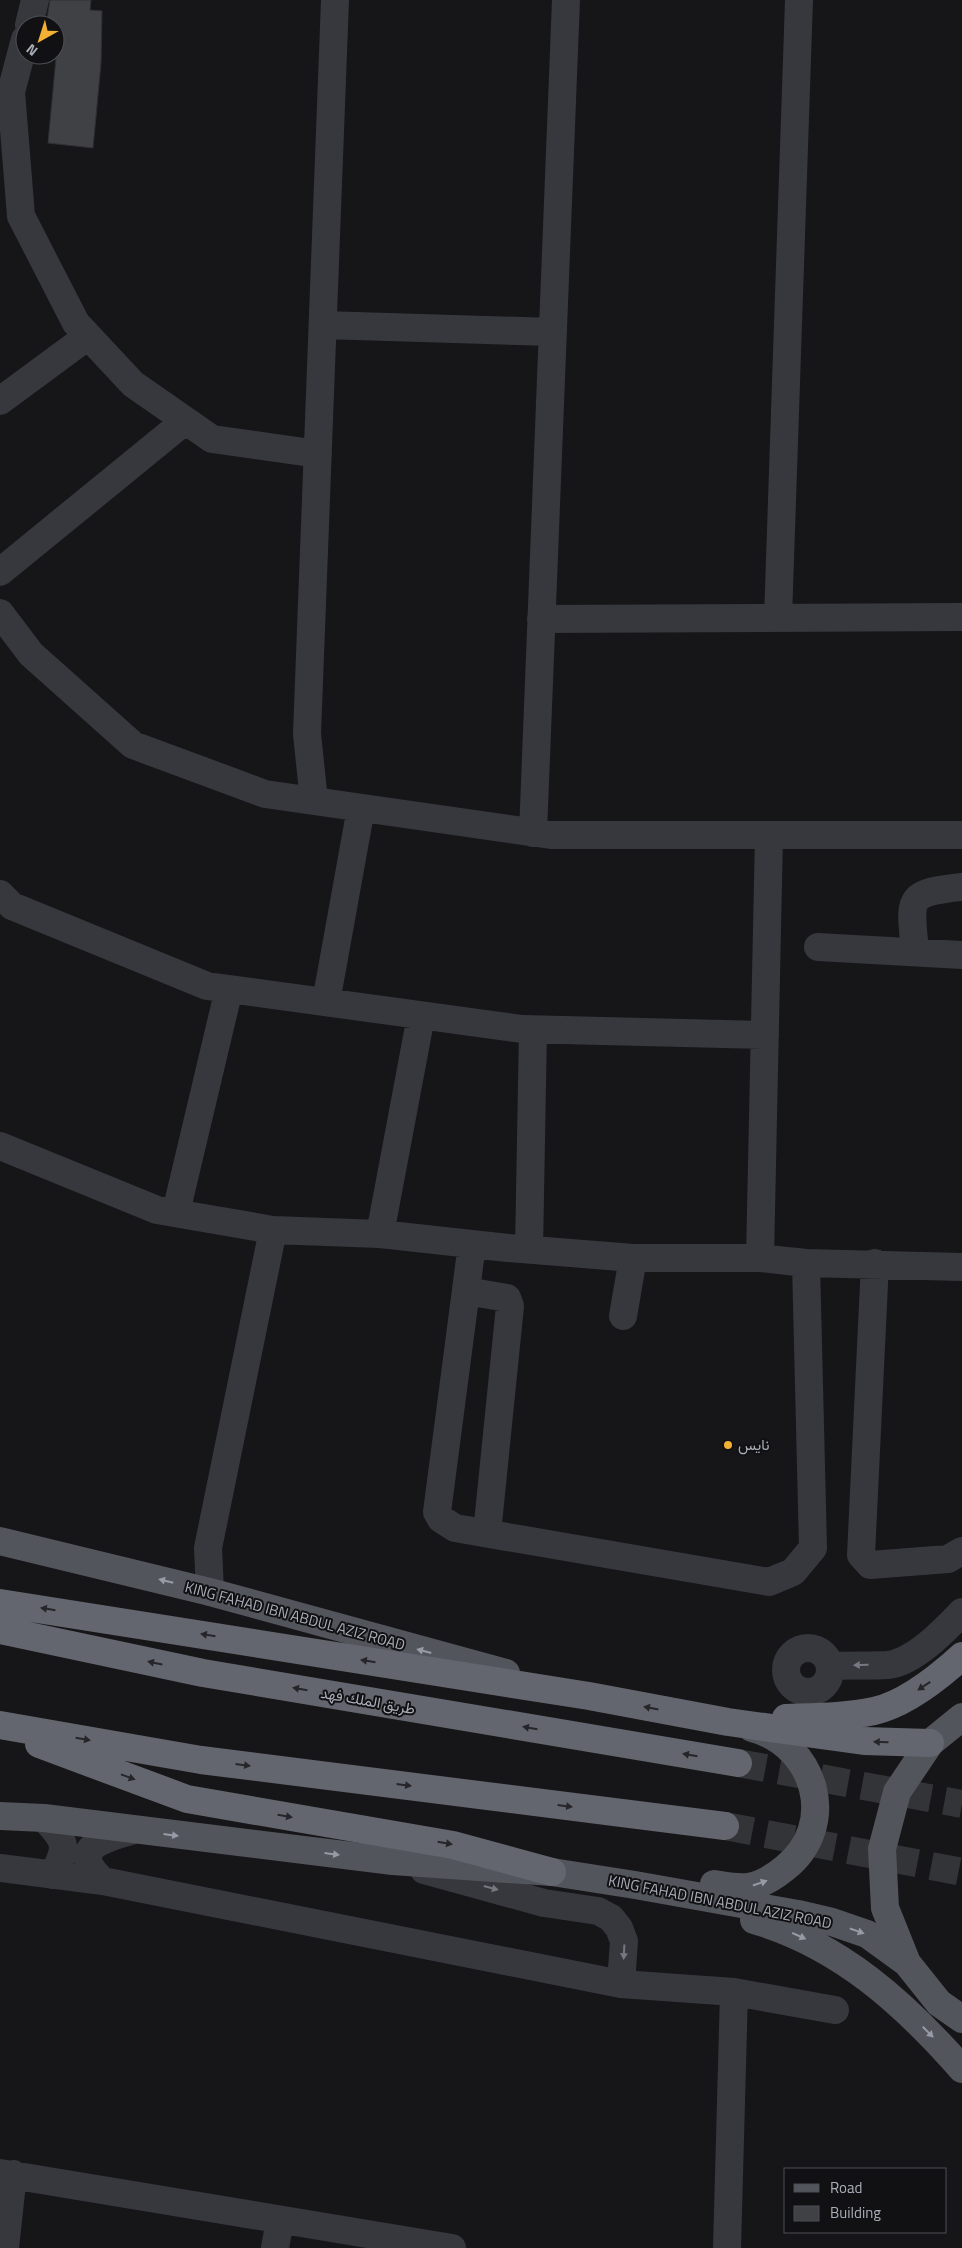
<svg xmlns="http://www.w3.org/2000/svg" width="962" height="2248" viewBox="0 0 962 2248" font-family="'Titillium Web',Vazirmatn,sans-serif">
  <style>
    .building { fill: #404145; stroke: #303034 }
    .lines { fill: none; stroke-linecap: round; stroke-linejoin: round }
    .highway-tunnel { stroke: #333438; stroke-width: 28; stroke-dasharray: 28 14; stroke-linecap: butt }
    .minor { stroke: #37383d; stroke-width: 28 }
    .major { stroke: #53555c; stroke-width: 28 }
    .highway { stroke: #63666e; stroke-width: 28 }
    .oneway { fill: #979ba6 }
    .oneway2 { fill: #26262a }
    .oneway3 { fill: #757881 }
    .poi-dot { fill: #f2b134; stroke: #111113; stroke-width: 2 }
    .labels { text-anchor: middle; stroke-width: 4; stroke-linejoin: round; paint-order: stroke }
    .poi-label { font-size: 15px; fill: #a8adb8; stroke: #111113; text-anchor: start }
    .street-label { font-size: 15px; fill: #a8adb8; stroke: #111113 }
  </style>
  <rect width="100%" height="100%" fill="#161618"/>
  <path class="building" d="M50,0h41l-1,10 12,1 -1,52 -8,85 -45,-5 10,-106h-3v-12h-9z"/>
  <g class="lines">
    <path class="highway-tunnel" d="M738,1763l224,41
      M725,1826l237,46"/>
    <path class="minor" d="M29,25l6,-25
      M25,39l-14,53 10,124 55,107 57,61 79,55 106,15
      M323,325l230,7
      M0,401l88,-65
      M0,572l185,-151
      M0,613l31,41 102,91 132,49 286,41h411
      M778,618l21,-618
      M541,619l421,-2
      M314,801l-7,-67 28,-734
      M533,833l33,-833
      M0,894l12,12 195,80 315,43 243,6
      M818,947l144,8
      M915,951c-5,-53 -10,-58 47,-64
      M326,1002l35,-194
      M0,1146l157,64 116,20 107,4 128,14 125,10h127l46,5 156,4
      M176,1212l53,-223
      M380,1234l41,-218
      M472,1244l-35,268 4,7 14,9 314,54 24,-10 20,-24 -7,-285
      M529,1249l4,-219
      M760,1258l9,-423
      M875,1263l-14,292 9,10 78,-6 14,-8
      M466,1291l41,7 3,8 -23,227
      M623,1316l10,-58
      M210,1592l-2,-44 65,-318
      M786 1670a22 22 0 1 1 44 0a22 22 0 1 1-44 0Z
      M830,1666c19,-1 39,0 58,-1 26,-3 56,-34 74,-53
      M44,1818c23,24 24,28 9,57
      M0,1868l103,13 518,103 113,8 101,18
      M424,1870l120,33 54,8 13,7 8,10 5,13 -3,43
      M103,1881c-36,-32 -1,-42 28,-50
      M0,2173l452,75
      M5,2248l8,-74
      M275,2248l5,-28
      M727,2248l7,-256"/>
    <path class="major" d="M0,1541l210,51 296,81
      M962,1717l-32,26 -33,49 -15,57 3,59 22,55 32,40 23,16
      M0,1816l44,2 349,43 159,11 83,13 163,29 34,8 35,12 40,29
      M714,1884c11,2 23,4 34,3 14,-2 26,-10 37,-19 54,-43 31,-123 -33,-140
      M754,1920c86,25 150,83 208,149"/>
    <path class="highway" d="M0,1603l589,93 139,26 136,19 66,2
      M0,1630l203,43 535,90
      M786,1718c29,-1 60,-1 88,-7 31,-7 66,-35 88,-55
      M0,1725l201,35 524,66
      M39,1744l148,55 266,46 99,27"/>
  </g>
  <defs><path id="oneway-solid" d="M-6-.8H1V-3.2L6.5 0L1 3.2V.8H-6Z" transform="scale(1.25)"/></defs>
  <g class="oneway">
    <use href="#oneway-solid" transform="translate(166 1581) rotate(-166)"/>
    <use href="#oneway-solid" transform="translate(424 1651) rotate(-165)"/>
    <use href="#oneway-solid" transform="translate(171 1835) rotate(7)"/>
    <use href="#oneway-solid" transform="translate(332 1854) rotate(7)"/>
    <use href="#oneway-solid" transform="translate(760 1883) rotate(-19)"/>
    <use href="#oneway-solid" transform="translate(857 1931) rotate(19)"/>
    <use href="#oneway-solid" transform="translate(799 1936) rotate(24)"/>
    <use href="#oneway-solid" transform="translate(928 2032) rotate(45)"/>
  </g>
  <g class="oneway2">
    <use href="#oneway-solid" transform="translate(48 1609) rotate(-171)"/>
    <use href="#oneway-solid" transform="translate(208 1635) rotate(-171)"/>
    <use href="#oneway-solid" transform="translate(368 1661) rotate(-171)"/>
    <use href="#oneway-solid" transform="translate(155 1663) rotate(-168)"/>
    <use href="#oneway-solid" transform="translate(924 1686) rotate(147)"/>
    <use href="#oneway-solid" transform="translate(300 1689) rotate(-170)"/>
    <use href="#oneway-solid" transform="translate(651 1708) rotate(-169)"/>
    <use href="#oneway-solid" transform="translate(530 1728) rotate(-170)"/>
    <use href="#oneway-solid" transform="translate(83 1739) rotate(10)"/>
    <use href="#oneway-solid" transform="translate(881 1742) rotate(-179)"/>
    <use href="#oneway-solid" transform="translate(690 1755) rotate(-170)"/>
    <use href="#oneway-solid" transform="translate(243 1765) rotate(7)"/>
    <use href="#oneway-solid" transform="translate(128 1777) rotate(20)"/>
    <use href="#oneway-solid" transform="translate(404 1785) rotate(7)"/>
    <use href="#oneway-solid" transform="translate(565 1806) rotate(7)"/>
    <use href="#oneway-solid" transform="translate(285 1816) rotate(10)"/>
    <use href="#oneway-solid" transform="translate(445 1843) rotate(10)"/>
  </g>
  <g class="oneway3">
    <use href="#oneway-solid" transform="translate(861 1665) rotate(179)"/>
    <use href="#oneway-solid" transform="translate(491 1888) rotate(15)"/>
    <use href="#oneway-solid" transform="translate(624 1952) rotate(93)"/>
  </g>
  <circle class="poi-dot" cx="728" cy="1445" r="5"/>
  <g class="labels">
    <g class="poi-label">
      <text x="738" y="1450">نايس</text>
    </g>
    <g class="street-label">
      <text transform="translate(295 1616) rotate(15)" y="5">KING FAHAD IBN ABDUL AZIZ ROAD</text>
      <text transform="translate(368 1701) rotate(10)" y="5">طريق الملك فهد</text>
      <text transform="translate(720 1902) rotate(11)" y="5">KING FAHAD IBN ABDUL AZIZ ROAD</text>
    </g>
  </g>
  <rect x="784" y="2168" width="162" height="65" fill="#111113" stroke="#4d4f55"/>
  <rect x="794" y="2184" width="25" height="8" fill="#53555c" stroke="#4d4f55"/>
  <text x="830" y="2193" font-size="15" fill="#a8adb8">Road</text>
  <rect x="794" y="2206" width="25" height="15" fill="#404145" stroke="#4d4f55"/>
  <text x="830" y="2218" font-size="15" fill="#a8adb8">Building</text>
  <g transform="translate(40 40) rotate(219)"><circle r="24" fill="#111113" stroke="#4d4f55"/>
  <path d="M0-4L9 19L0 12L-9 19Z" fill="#f2b134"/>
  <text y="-8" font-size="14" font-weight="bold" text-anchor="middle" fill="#a8adb8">N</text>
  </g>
</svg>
